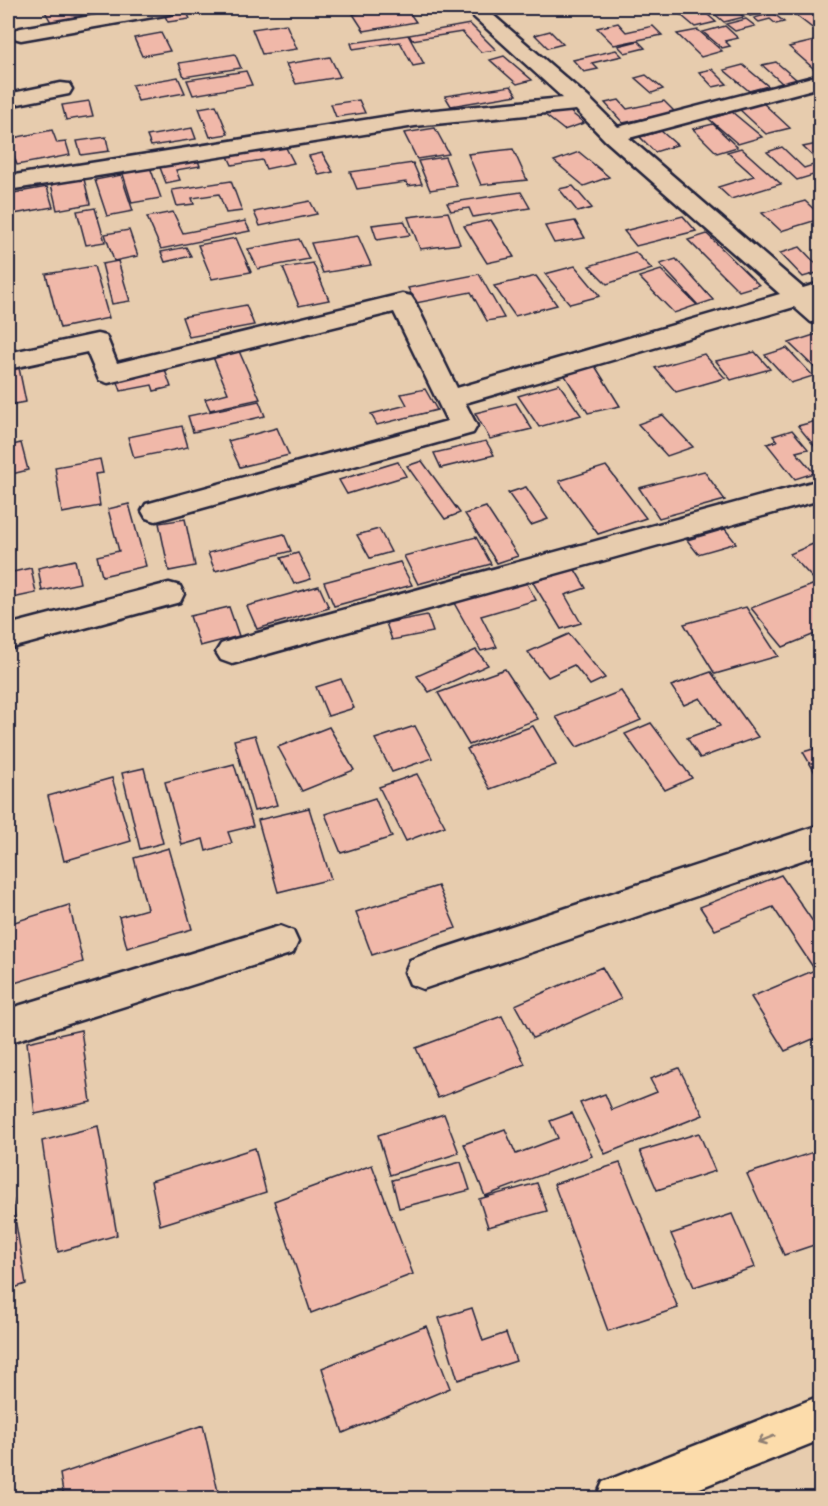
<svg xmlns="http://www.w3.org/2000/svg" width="828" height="1506" viewBox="0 0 828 1506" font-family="'Comic Neue',sans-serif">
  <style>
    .building { fill: #f0b8a9; stroke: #22223b; stroke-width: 1.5 }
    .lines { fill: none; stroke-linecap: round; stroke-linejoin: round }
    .minor-casing { stroke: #22223b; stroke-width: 5 }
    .major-casing { stroke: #22223b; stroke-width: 5 }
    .minor { fill: #e7ccae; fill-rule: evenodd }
    .major { fill: #fcdcab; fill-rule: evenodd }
    .oneway { stroke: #8f7f73 }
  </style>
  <rect width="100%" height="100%" fill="#e7ccae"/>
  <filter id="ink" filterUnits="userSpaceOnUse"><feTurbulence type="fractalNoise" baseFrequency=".0167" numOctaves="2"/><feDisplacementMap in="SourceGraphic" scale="12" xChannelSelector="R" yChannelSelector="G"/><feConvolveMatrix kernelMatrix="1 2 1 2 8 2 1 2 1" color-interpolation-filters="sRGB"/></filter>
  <g filter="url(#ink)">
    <path class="building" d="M43,8h35l4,8 -31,6z
      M97,8h12l1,3 -24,4 -2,-5z
      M185,8l5,11 -22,3 -5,-10z
      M392,8h14l10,14 -52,9 -11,-17z
      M689,8h11l16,14 -21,5 -19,-16z
      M725,8h7l12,9 -20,5 -13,-11z
      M741,8h26l4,3 -21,5z
      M813,8h7v26l-27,-21z
      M773,13l11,9 -8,2 -6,-5 -11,3 -5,-4z
      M746,19l9,7 -20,5 -9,-7z
      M618,23l8,9 27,-6 9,9 -48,10 -17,-17z
      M286,24l11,25 -35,5 -10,-25z
      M470,24l26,26 -15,2 -19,-20 -50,8 -3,-5z
      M725,26l13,12 -13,3 5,5 -8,2 -19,-16z
      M698,30l24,21 -21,6 -24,-23z
      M550,31l13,13 -15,4 -13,-13z
      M161,33l9,18 -28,5 -8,-18z
      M408,35l16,29 -11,2 -13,-24 -47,7 -2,-6z
      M638,41l7,7 -20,5 -7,-7z
      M814,41l6,5v28l-31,-27z
      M616,50l6,6 -30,7 6,6 -14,3 -11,-12z
      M235,54l6,14 -57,9 -5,-14z
      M504,56l28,24 -15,4 -27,-24z
      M330,57l10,20 -44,7 -10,-20z
      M776,62l21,18 -14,4 -21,-19z
      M743,65l25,21 -19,5 -25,-21z
      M712,69l15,15 -14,3 -14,-15z
      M246,71l6,14 -59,10 -6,-15z
      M646,75l17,14 -11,4 -17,-15z
      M178,77l7,16 -47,8 -6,-16z
      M511,86l6,9 -66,11 -6,-10z
      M359,100l6,13 -29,4 -5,-13z
      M619,100l8,9 37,-8 11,11 -52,11 -18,-20z
      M89,101l4,15 -27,4 -4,-15z
      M763,103l27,25 -24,6 -27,-25z
      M216,105l12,29 -18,3 -11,-29z
      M564,107l20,16 -20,7 -19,-15z
      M732,112l30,25 -24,7 -29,-25z
      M713,124l24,23 -20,6 -24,-24z
      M192,128l4,11 -45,7 -4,-10z
      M435,128l14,26 -32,5 -13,-26z
      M52,130l5,13 9,-1 4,13 -53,10 -9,-26z
      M661,131l16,14 -22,7 -15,-15z
      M106,137l3,14 -28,4 -4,-14z
      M284,144l10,19 -28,6 -4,-9 -30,5 -5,-11z
      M817,144l3,3v26l-23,7 -30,-28 15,-5 22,21 16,-5 -17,-16z
      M741,148l40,36 -50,15 -13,-12 36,-11 -27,-24z
      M513,149l14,31 -46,5 -13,-31z
      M579,152l30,25 -25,9 -30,-25z
      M322,153l11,19 -14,3 -10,-19z
      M445,157l12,29 -27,4 -12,-29z
      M197,158l3,8 -24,4 4,10 -14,3 -7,-18z
      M413,163l9,21 -14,2 -2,-4 -49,7 -7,-17z
      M150,167l11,31 -29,5 -10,-32z
      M121,175l12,36 -26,5 -12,-36z
      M84,179l6,25 -33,6 -6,-26z
      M231,181l11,30 -16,2 -7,-19 -27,4 2,6 -17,2 -5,-16z
      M573,186l19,22 -14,4 -19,-23z
      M47,187l6,20 -45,8v-21z
      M521,192l9,16 -57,9 -4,-9 -18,3 -4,-8z
      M310,201l7,13 -57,12 -6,-14z
      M805,201l15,14v4l-39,12 -19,-18z
      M95,208l10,34 -19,3 -9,-34z
      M173,212l10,21 62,-12 5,10 -89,18 -14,-32z
      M448,212l12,32 -40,5 -12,-32z
      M683,216l13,15 -60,15 -12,-15z
      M491,220l23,37 -27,6 -23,-37z
      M404,221l6,14 -33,5 -5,-15z
      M575,221l10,17 -31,5 -9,-17z
      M129,230l9,26 -24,5 -9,-27z
      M707,234l52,51 -20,6 -51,-51z
      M358,236l13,29 -48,8 -12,-30z
      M236,238l15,34 -39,7 -14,-34z
      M299,239l10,20 -51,10 -10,-20z
      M186,247l5,9 -26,6 -4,-10z
      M800,247l20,21v4l-17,5 -23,-24z
      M635,252l17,17 -45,15 -18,-18z
      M676,259l37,41 -15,5 -38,-41z
      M118,261l12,40 -18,3 -10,-40z
      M313,263l16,37 -30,6 -16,-38z
      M94,266l15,52 -49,10 -14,-54z
      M575,266l25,30 -30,8 -25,-30z
      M661,270l36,35 -23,8 -35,-36z
      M479,274l25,44 -17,3 -16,-29 -55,11 -8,-15z
      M536,276l21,29 -42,11 -21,-30z
      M246,305l8,20 -65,12 -7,-20z
      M820,333v39h-1l-30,-29z
      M787,348l26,28 -22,7 -26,-28z
      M239,351l21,48 -50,11 -5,-11 23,-6 -15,-36z
      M755,352l15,17 -39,11 -15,-19z
      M704,354l21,24 -49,14 -21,-24z
      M595,366l25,40 -32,7 -24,-39z
      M19,368l7,34 -18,3v-34z
      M165,370l6,17 -17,4 -2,-6 -31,6 -4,-12z
      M559,384l22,31 -42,12 -21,-31z
      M425,389l12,21 -60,15 -6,-11 36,-9 -6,-11z
      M259,401l6,15 -72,16 -5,-16z
      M516,403l16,26 -42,10 -15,-26z
      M663,415l30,32 -26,9 -29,-32z
      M820,420v33l-22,-27z
      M182,426l6,21 -54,11 -6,-21z
      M277,428l12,27 -49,12 -12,-26z
      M792,430l16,19 -12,3 18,21 -19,6 -28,-35 10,-3 -4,-5z
      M486,441l8,14 -53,13 -7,-15z
      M21,443l7,27 -20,5v-29z
      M100,459l3,14 -8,1 5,32 -38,7 -7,-46z
      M422,461l38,52 -15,6 -38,-53z
      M398,462l8,14 -59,18 -8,-14z
      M606,466l40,52 -48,16 -39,-53z
      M704,471l21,29 -66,18 -20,-30z
      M526,487l22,32 -17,6 -23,-32z
      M129,504l17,62 -44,10 -5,-20 22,-5 -11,-42z
      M486,507l32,49 -21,7 -32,-49z
      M185,519l10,47 -26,5 -10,-48z
      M379,529l12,23 -21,6 -13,-23z
      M725,529l11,14 -38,11 -11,-14z
      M284,534l7,17 -76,20 -7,-18z
      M476,537l15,27 -73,20 -14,-28z
      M820,541v45l-30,-32z
      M298,553l13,26 -17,5 -13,-26z
      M75,560l5,23 -38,8 -4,-23z
      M400,562l12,23 -78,21 -10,-24z
      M31,568l5,25 -28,6v-26z
      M574,568l12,20 -21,7 16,28 -20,6 -29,-48z
      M526,582l10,18 -55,16 16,31 -16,4 -27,-48z
      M815,584l5,7v41l-37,15 -32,-39z
      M319,586l10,22 -72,21 -10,-23z
      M229,607l10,29 -39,10 -10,-30z
      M746,607l32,49 -63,18 -31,-50z
      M427,615l6,17 -41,8 -6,-17z
      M569,634l36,44 -15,7 -16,-20 -26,12 -20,-25z
      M476,650l12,15 -59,27 -12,-16z
      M505,669l33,50 -69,26 -31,-52z
      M711,672l47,65 -58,21 -13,-20 33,-12 -20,-28 -16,7 -13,-19z
      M341,679l13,29 -26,8 -12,-29z
      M621,691l20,29 -64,27 -21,-30z
      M651,723l41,55 -27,12 -40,-56z
      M415,726l17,32 -40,14 -17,-33z
      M533,726l23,39 -66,24 -23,-40z
      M329,727l25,43 -52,21 -24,-44z
      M255,735l22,70 -23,6 -20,-71z
      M820,747v34l-17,-29z
      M234,764l19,62 -25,6 4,11 -26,8 -3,-12 -21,6 -17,-63z
      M144,768l19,75 -23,6 -18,-76z
      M417,774l28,52 -39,15 -27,-54z
      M112,778l19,63 -67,20 -16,-65z
      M375,798l17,39 -51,16 -16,-39z
      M309,808l22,71 -53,13 -20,-72z
      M169,848l23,81 -65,19 -8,-31 28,-8 -13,-51z
      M781,875l39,57v104l-35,15 -34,-54 64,-27 -42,-63 -58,23 -15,-23z
      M438,886l18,42 -84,27 -16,-43z
      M69,905l14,57 -75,23v-61z
      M602,967l19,32 -88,39 -18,-33z
      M502,1016l23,48 -87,34 -22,-50z
      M81,1030l10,72 -56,12 -8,-72z
      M679,1068l24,47 -98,39 -25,-51 25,-9 7,16 45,-18 -7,-13z
      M572,1113l20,43 -107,40 -21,-52 41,-15 11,25 42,-16 -8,-17z
      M444,1114l15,39 -69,22 -12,-40z
      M98,1126l19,109 -59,17 -16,-111z
      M699,1133l16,38 -58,19 -17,-39z
      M255,1148l11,44 -106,33 -9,-44z
      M820,1150v93l-36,12 -37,-81z
      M461,1162l9,28 -71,18 -7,-28z
      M620,1163l58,145 -70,23 -54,-147z
      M372,1165l41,109 -102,39 -37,-112z
      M537,1183l10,28 -59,16 -9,-28z
      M12,1200l14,84 -18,6v-89z
      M732,1214l23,53 -61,20 -23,-53z
      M472,1308l11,33 23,-8 10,28 -58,19 -19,-62z
      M426,1326l24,62 -107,45 -21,-65z
      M203,1425l16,71 -7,2h-148l-4,-24z"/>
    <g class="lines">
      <defs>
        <path id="minor" d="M138,8h42l-3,4 -7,2 -149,26 -7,-2 -3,-4 3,-4 7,-2z
          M464,8h21l104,90 29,29 202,-52v12l-191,51 174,150 17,-5v16l-3,1 3,3v21l-9,-2 -17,-15 -329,96 12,23 -4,7 -317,88 -10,-3 -4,-7 4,-7 301,-83 -53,-109 -286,71 -9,-3 -12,-28 -79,17v-16l89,-19 9,2 11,27 285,-69 9,2 4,6 42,86 323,-94 -175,-154 -29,-30 -161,16 -407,64v-14l407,-64 148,-14z
          M61,83l8,1 3,5 -3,5 -61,12v-12z
          M820,480v20l-588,164 -11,-4 -5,-8 5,-8 11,-4z
          M169,583l11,3 4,8 -4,8 -172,47v-24z
          M820,825v29l-397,135 -13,-5 -5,-12 5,-12 13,-5z
          M280,926l13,5 5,11 -5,11 -285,90v-34z"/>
        <path id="major" d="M820,1396v44l-145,58h-79l7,-16z"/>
      </defs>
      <use href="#minor" class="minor-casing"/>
      <use href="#major" class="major-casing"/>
      <use href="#minor" class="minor"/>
      <use href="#major" class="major"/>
    </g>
    <defs><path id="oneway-shaft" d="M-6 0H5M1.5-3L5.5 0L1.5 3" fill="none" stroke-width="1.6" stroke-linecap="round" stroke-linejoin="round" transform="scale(1.5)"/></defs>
    <use class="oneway" href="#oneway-shaft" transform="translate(766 1439) rotate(158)"/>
  </g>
  <rect width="828" height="1506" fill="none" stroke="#e7ccae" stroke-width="30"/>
  <rect x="15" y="15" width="798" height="1476" fill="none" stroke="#22223b" stroke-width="2" filter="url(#ink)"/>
</svg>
